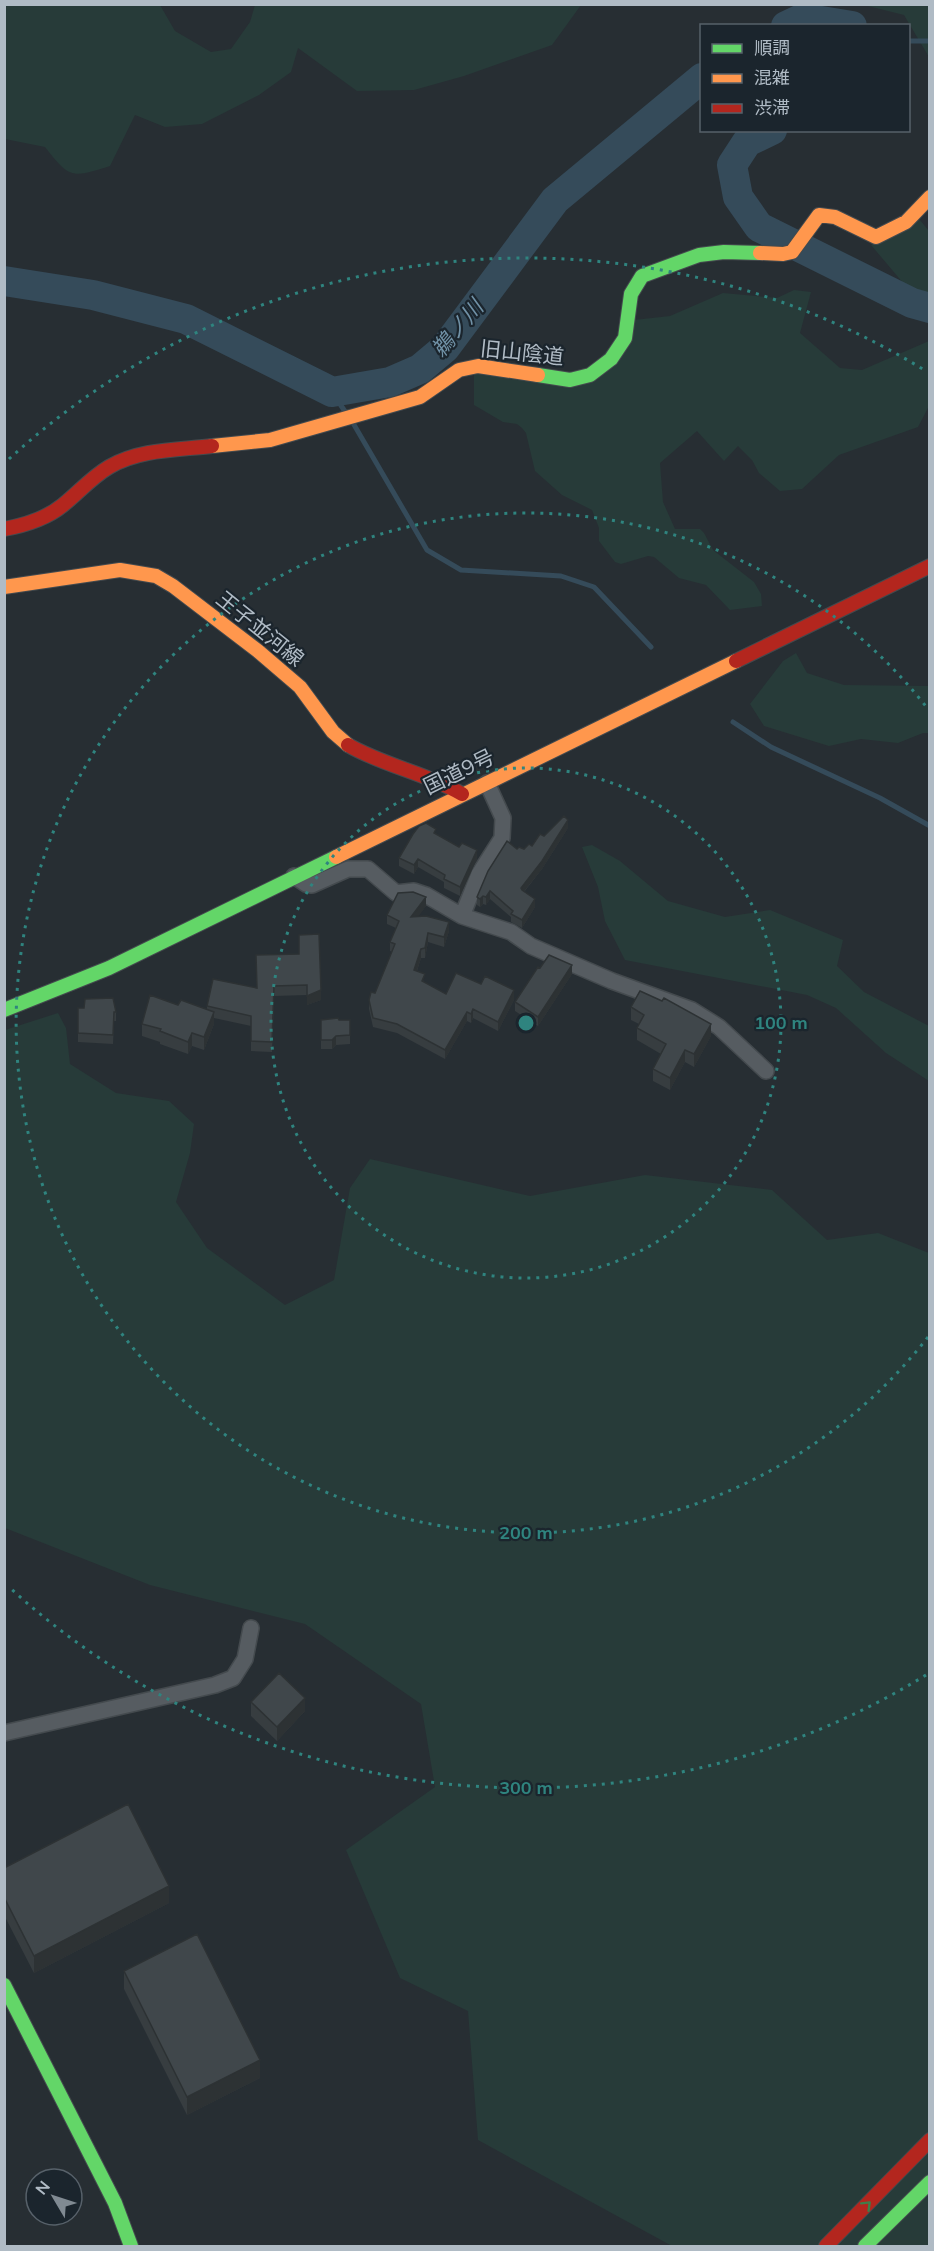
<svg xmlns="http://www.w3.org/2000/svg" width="934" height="2251" viewBox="0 0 934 2251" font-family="Mulish,'Noto Sans JP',sans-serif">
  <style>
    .green { fill: #273b39 }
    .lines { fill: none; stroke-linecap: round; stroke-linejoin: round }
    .stream { stroke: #354b5a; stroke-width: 5 }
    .river { stroke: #354b5a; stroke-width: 30 }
    .street-casing { stroke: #444a4e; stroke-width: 18 }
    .fast-casing { stroke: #444a4e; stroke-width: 16 }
    .slow-casing { stroke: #444a4e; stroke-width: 16 }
    .jam-casing { stroke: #444a4e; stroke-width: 16 }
    .street { stroke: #565c61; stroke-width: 15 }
    .fast { stroke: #63d668; stroke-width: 14 }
    .slow { stroke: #ff974d; stroke-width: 14 }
    .jam { stroke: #b3261e; stroke-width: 14 }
    .wall { fill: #373d40 }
    .shaded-wall { fill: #2d3234 }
    .building { fill: #40474b; stroke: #2d3234; stroke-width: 1.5 }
    .oneway { stroke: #3f7e4a }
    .ring { fill: none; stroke: #2f847f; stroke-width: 3; stroke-dasharray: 3 6 }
    .labels { text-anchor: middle; stroke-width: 4.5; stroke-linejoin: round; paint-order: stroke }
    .street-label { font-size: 21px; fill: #b0bbc5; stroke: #1b252d }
    .water-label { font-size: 22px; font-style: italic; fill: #7192a7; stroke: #1b252d }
    .centre { fill: #2f847f; stroke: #1b252d; stroke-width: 3 }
    .ring-label { font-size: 18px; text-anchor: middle; font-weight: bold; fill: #2f847f; stroke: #1b252d; stroke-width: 4.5; stroke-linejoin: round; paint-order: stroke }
  </style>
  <rect width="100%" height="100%" fill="#272e33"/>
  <path class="green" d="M4,5h156l15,26 36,21 20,-3 19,-27 5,-17h326l-29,40 -88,31 -50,14 -57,1 -59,-43 -7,24 -32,23 -57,29 -37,3 -30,-12 -25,51c-38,12 -40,13 -65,-19l-40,-8z
    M864,5h65v52l-25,-42z
    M919,219l10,12v66l-25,-13 -33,-39z
    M794,290l17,2 -11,41 40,35 22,2 67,-29v65l-11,21 -79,28 -37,34 -22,2 -21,-18 -7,-13 -14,-14 -14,15 -27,-30 -37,32 3,39 12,27h25l4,4 9,17 41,32 7,12 1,12 -32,4 -24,-25 -27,-7 -25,-21 -6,-1 -27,8 -6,-2 -16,-21v-13l-7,-18 -30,-15 -27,-24 -9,-38 -4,-5 -5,-4 -14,-2 -29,-17v-32l100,14 60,-67 36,-4 53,-23 54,5z
    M796,653l11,20 37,12 85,1v47h-6l-25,10 -37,-4 -32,7 -65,-20 -14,-22 33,-43z
    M592,845l28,16 48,40 57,16 45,-7 73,30 -6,26 27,26 65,34v55l-43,-28 -50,-45 -29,-13 -182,-35 -20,-39 -7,-34 -16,-40z
    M58,1013l8,15 4,36 46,29 53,8 25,23 -4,29 -14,49 31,46 78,57 49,-25 16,-92 20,-29 160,37 115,-21 127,15 55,50 51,-7 51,20v993h-257l-194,-106 -10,-129 -68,-33 -54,-128 89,-63 -14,-83 -116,-80 -155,-39 -145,-57v-498z"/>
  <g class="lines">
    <path class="stream" d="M908,41h22
      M332,392l14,21
      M353,423l74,127 34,20 100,6 33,11 57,60
      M733,722l38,25 109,51 50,28"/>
    <path class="river" d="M786,26l17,-8 49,8
      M772,130l-25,12 -15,23 6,32 21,30 153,76 18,5
      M4,281l89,14 93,24 146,73 58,-10 30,-13 25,-21 110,-148 147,-122"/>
    <defs>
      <path id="street" d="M294,876l12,8 6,1 36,-16h20l28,24 18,-2 12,4 36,21 49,16 20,14 81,35 80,29 27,17 47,44
        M462,916l17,-42 23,-36 1,-20 -16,-35
        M4,1733l211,-48 18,-7 12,-19 6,-31"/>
      <path id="fast" d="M538,375l32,5 20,-5 21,-16 14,-21 6,-44 11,-18 57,-21 25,-3 36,1
        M4,1010l105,-42 227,-111
        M4,1985l111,218 16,43
        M865,2246l65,-64"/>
      <path id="slow" d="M760,253l23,1 9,-2 27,-37 16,2 41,20 30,-15 24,-25
        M212,446l58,-6 150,-43 39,-27 19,-4 60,9
        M4,587l116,-17 36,6 17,10 85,65 42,36 33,45 15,13
        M336,857l400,-196"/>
      <path id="jam" d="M4,529c22,-4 42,-10 59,-24 16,-13 29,-28 46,-38 30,-18 69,-17 103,-21
        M736,661l194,-95
        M348,745c36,21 78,28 114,49
        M826,2246l104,-106"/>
    </defs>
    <use href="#street" class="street-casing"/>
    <use href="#fast" class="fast-casing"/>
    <use href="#slow" class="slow-casing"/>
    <use href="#jam" class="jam-casing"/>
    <use href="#street" class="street"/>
    <use href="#fast" class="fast"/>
    <use href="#slow" class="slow"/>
    <use href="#jam" class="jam"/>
  </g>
  <path class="wall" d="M568,828l-26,41 -18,23 11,15 -13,21 -11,-6v-5l-21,-18 -4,6 -3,-1 -3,3 -3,-2v-8l40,-48h7l8,-3 12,-10z
    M436,835l41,24 -17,37 -16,-8v-6l-26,-15 -4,7 -15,-8v-8z
    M426,906l-8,10 31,15 -5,16 -16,-5 -3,16h-4l-4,13 8,12 21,11 68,6 -16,31 -25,-13 -2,5 -4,-2 -22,38 -48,-26 -24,-6 -4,-18v-9l6,-7 17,-41 -2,-1v-9l6,-14 -9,-4v-9z
    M299,954l22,46 -14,5v-10l-33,1 -2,56 -21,-1v-25l-37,-8v6l-10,26 -12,-4 -4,8 -28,-10v-2l-18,-6v-12l36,-19 29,4v-3l50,-18z
    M572,974l-34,52 -23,-15v-9z
    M631,1007l80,29 -17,31 -9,-5 -15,28 -17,-9v-12l8,-15 -24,-14v-12l2,-4 -8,-4z
    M78,1008h6l32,4v9h-2l-1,23 -35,-2z
    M321,1020h29v24l-14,1 -4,4h-11z
    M251,1702l54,9 -28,30 -26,-25z
    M4,1868l165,35 -135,70 -30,-58z
    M124,1971l136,107 -73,37 -63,-126z"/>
  <path class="shaded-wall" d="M568,820v8l-26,41 -21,26v-7z
    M477,850v9l-17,37v-9z
    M418,859v8l-4,7v-9z
    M490,891v8l-4,6v-8z
    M483,896v8l-3,3v-8z
    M426,897v9l-15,21v-10z
    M535,899v8l-13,21v-8z
    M449,922v9l-5,16v-10z
    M428,933v9l-3,16v-10z
    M421,949v9l-7,21v-9z
    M572,965v9l-34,52v-9z
    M321,990v10l-14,5v-9z
    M514,990v10l-16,31v-9z
    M473,1009v9l-2,5v-9z
    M214,1012v12l-10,26v-13z
    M467,1012v9l-22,38v-9z
    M711,1024v12l-17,31v-13z
    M192,1033v13l-4,8v-12z
    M336,1036v9l-4,4v-9z
    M685,1050v12l-15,28v-12z
    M305,1698v13l-28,30v-14z
    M169,1886v17l-135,70v-17z
    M260,2060v18l-73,37v-18z"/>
  <path class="building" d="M564,816l4,4 -26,41 -21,27 1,2 13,9 -13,21 -11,-6 2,-3 -23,-20 -4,6 -3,-1 -3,3 -3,-2 11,-26 19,-30 10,8 2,-2 5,2 5,-5 3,2 8,-12 4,2z
    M426,823l10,6 -2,4 25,14 3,-4 15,7 -17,37 -16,-8 1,-4 -27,-16 -4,6 -15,-7 14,-24 6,-8z
    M413,892l13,5 -15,20 15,-1 23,6 -5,15 -16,-4 -3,15 -4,1 -7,21 11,4 -3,7 24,13 10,-21 25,11 4,-8 29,14 -16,32 -25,-13 -2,5 -4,-2 -22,38 -48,-26 -24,-6 -4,-18 2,-8 4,1 20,-49 -5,-2 9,-21 -12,-6 11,-22z
    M319,934l2,56 -14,6v-11l-33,1 -2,56 -21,-1v-25l-44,-10 6,-27 44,9 -1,-33 43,-1v-19z
    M549,955l23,10 -34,52 -23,-15 23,-35 2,1z
    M640,991l22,10 2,-3 47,26 -17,30 -9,-4 -15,28 -17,-9 13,-25 -29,-16 7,-13 -13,-8z
    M150,995l28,10 3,-5 33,12 -10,25 -12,-4 -4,9 -28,-11 1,-2 -19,-5z
    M113,998l3,14h-2l-1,23 -35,-2v-25h6l1,-9z
    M338,1018l1,2h11v15l-14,1 -4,4h-11v-20z
    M279,1673l26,25 -28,29 -26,-25z
    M128,1804l41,82 -135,70 -30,-59v-29z
    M197,1934l63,126 -73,37 -63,-126z"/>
  <defs><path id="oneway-chevron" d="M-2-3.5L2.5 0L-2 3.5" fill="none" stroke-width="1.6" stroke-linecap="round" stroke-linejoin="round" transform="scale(1.5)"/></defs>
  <use class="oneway" href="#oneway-chevron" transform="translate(867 2205) rotate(-45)"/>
  <g class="ring">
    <circle cx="526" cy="1023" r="255"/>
    <path d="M928 1337A510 510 0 1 1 928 709"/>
    <path d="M926 1675A765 765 0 0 1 9 1587M9 459A765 765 0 0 1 926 371"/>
  </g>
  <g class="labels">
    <g class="street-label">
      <text transform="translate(522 353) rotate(6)" y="7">旧山陰道</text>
      <text transform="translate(260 629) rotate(39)" y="7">王子並河線</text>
      <text transform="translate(459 772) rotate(-26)" y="7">国道9号</text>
    </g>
    <g class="water-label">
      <text transform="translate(457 328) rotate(-50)" y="8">鵜ノ川</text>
    </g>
  </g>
  <circle cx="526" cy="1023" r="9" class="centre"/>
  <g class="ring-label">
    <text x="781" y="1029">100 m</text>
    <text x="526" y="1539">200 m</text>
    <text x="526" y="1794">300 m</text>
  </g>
  <rect width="934" height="2251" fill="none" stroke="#b0bbc5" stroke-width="12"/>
  <rect x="700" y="24" width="210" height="108" fill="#1b252d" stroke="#57616a" stroke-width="1.5"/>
  <rect x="712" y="44" width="30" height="9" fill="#63d668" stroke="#57616a" stroke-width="1.5"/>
  <text x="754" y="54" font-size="18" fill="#b0bbc5">順調</text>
  <rect x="712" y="74" width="30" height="9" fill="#ff974d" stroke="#57616a" stroke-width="1.5"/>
  <text x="754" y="84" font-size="18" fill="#b0bbc5">混雑</text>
  <rect x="712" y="104" width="30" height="9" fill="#b3261e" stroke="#57616a" stroke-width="1.5"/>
  <text x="754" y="114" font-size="18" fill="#b0bbc5">渋滞</text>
  <g transform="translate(54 2197) rotate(309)"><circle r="28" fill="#1b252d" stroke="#57616a" stroke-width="1.5"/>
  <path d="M0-4.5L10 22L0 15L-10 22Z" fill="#808a92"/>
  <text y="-9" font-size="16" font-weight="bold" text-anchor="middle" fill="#b0bbc5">N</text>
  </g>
</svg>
